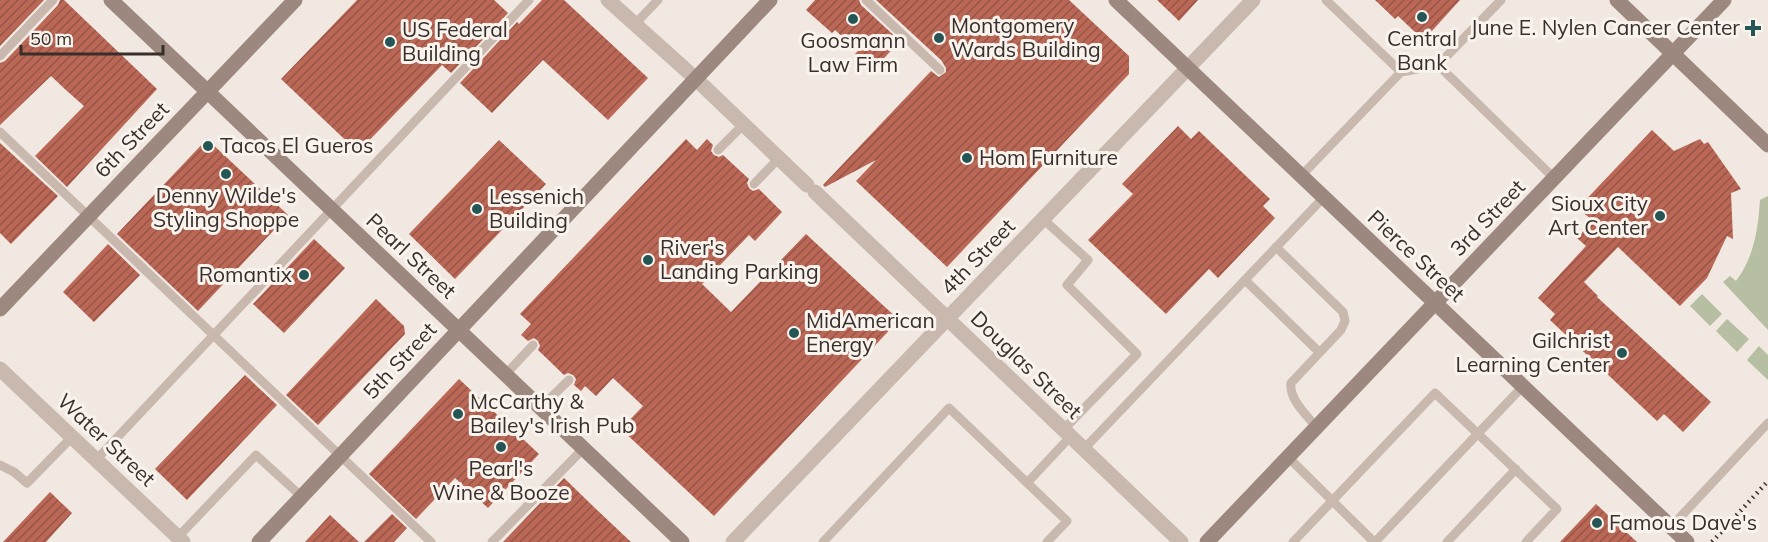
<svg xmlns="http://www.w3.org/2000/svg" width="1768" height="542" viewBox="0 0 1768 542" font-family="Mulish,sans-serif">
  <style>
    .grass { fill: #b7bfa2 }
    .building { fill: url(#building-hatch) }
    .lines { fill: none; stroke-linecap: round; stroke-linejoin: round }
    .lane { stroke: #c8b8ae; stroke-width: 9 }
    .street { stroke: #c8b8ae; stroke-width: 15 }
    .secondary { stroke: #9c887f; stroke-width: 15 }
    .rail { stroke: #382e2b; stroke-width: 4.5; stroke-dasharray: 1.5 4.5; stroke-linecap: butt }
    .poi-dot { fill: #255555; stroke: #f9f3ed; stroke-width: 2 }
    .labels { text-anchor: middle; stroke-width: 6; stroke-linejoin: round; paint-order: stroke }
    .poi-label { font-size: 21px; fill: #382e2b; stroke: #f9f3ed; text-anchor: start }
    .street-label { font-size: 21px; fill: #382e2b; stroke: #f9f3ed }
  </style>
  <defs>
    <pattern id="building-hatch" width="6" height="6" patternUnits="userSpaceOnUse" patternTransform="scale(1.5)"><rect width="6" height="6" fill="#ba6756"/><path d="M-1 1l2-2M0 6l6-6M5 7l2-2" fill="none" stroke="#985547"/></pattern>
  </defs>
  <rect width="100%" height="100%" fill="#f1e8e1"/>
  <path class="grass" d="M1768,196v134l-45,-48 7,-6 6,5c18,-24 22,-51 24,-81z
    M1702,294l20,20 -12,12 -20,-20z
    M1727,319l22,20 -12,13 -21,-21z
    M1759,346l9,9v25l-21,-20z"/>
  <path class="building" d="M0,0h44l-44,46z
    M60,0h4l93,89 -90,98 -32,-31 49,-50 -17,-15 -16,-15 -51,49v-62l5,-2 53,-56z
    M357,0h137l14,13 -57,60 -9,-8 -84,87 -77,-73z
    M542,0h22l84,78 -40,42 -65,-60 -51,53 -32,-30 57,-61 2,2z
    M815,0h44l2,5 39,36 -28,30 -17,-17 3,-3 -23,-21 -3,3 -26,-23z
    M876,0h193l60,56v18l-182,193 -91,-86 20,-21 -51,27 -2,-2 108,-114 8,6 7,-5v-4l-5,-8z
    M1157,0h41l-19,21z
    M1375,0h85l-29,32 -15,1 -18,-17 -3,3z
    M1178,126l13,13 8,-8 71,68 -7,7 12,12 -57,60 -9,-9 -43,45 -78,-74 45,-46 -11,-10z
    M1652,130l22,21 26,-12 4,5 4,-2 33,47 -10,4 2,46 -6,-3 -20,42 -27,28 -62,-59 -34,35 14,14 -1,1 114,105 -28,30 -19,-18 -7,7 -107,-101 5,-6 -17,-16 48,-52 -9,-8 16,-17 -15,-13z
    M207,139l81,76 -90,96 -81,-77z
    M686,139l11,11 10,-11 6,6 -2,6 3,4 5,2 4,-2 26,24 -2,4 2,5 4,3 6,-2 23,23 -27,29 -6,-6 -47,49 29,28 75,-78 93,86 -185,196 -93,-87 22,-23 -30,-28 -17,18 -11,-10 -4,5 -7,-6 2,-6 -3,-4 -5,-2 -4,2 -26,-25 2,-4 -2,-5 -4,-3 -6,3 -7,-6 10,-11 -11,-10z
    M499,140l47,44 -91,95 -46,-45z
    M0,143l58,53 -47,48 -11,-11z
    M314,239l31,29 -61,65 -31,-29z
    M108,244l32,31 -46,47 -31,-30z
    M376,299l28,27 1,8 -87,91 -32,-30z
    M245,375l32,30 -90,95 -32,-31z
    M459,379l80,75 -51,54 -33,-30 -39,41 -47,-45z
    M564,478l32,31 35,33h-128z
    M50,492l22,21 -26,29h-43z
    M1596,504l41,38h-77z
    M392,514l15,14 -13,14h-30z
    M330,515l29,27h-54z"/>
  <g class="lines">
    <path class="lane" d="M866,0l74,70
      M635,24l23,-24
      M0,56l53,-56
      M1438,65l63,-65
      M1401,72l37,-7 117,114
      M0,132l431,410
      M718,150l25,-25
      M1301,176l100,-104 -75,-72
      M754,184l25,-26
      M1043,219l45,41 -21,25 70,69 -74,76
      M1276,247l67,65 2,9 -4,9 -50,53c-2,17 16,32 25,44
      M1245,280l74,72
      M505,375l28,-30
      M540,408l29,-28
      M1083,450l241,-253
      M1288,457l86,85
      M96,460l433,-460
      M0,465l14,7 13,11 45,-46
      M1027,483l43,-46
      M1671,527l97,-104
      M178,537l78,-82 45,41
      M492,542l91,-93
      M823,542l126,-134 118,113 -20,21
      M1293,542l142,-149 122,116 -31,33
      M1375,542l148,-156
      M1447,542l69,-73"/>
    <path class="street" d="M608,0l88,79 111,106
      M815,192l366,350
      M0,369l183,173
      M733,542l520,-542"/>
    <path class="secondary" d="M111,0l571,542
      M1116,0l571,542
      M1617,0l151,145
      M0,309l295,-309
      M259,542l511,-542
      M1207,542l517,-542"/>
    <path class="rail" d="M1712,542l56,-61"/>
  </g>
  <g class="poi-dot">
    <circle cx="1422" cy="17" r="6"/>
    <circle cx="853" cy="19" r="6"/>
    <path d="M1750 19h6v6h6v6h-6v6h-6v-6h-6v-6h6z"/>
    <circle cx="939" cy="38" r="6"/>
    <circle cx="390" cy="42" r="6"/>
    <circle cx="208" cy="146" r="6"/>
    <circle cx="967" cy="158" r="6"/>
    <circle cx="226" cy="174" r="6"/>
    <circle cx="477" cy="209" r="6"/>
    <circle cx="1660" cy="216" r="6"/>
    <circle cx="648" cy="260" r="6"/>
    <circle cx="304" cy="275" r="6"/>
    <circle cx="794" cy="333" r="6"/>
    <circle cx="1622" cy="353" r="6"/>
    <circle cx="458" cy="414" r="6"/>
    <circle cx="501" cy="447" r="6"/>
    <circle cx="1597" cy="523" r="6"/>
  </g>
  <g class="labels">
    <g class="poi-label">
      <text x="951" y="33">Montgomery<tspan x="951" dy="24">Wards Building</tspan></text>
      <text x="1740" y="35" text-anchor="end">June E. Nylen Cancer Center</text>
      <text x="402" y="37">US Federal<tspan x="402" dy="24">Building</tspan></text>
      <text x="1422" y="46" text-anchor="middle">Central<tspan x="1422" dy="24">Bank</tspan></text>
      <text x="853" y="48" text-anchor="middle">Goosmann<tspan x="853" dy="24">Law Firm</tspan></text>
      <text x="220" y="153">Tacos El Gueros</text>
      <text x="979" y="165">Hom Furniture</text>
      <text x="226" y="203" text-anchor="middle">Denny Wilde's<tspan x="226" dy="24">Styling Shoppe</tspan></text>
      <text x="489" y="204">Lessenich<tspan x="489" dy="24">Building</tspan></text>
      <text x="1648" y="211" text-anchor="end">Sioux City<tspan x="1648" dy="24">Art Center</tspan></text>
      <text x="660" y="255">River's<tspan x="660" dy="24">Landing Parking</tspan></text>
      <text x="292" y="282" text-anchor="end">Romantix</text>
      <text x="806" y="328">MidAmerican<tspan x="806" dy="24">Energy</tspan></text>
      <text x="1610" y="348" text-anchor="end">Gilchrist<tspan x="1610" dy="24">Learning Center</tspan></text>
      <text x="470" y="409">McCarthy &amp;<tspan x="470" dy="24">Bailey's Irish Pub</tspan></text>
      <text x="501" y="476" text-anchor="middle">Pearl's<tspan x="501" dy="24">Wine &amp; Booze</tspan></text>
      <text x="1609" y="530">Famous Dave's</text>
    </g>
    <g class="street-label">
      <text transform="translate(132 140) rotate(-46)" y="7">6th Street</text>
      <text transform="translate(1488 218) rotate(-46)" y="7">3rd Street</text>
      <text transform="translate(411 256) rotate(43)" y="7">Pearl Street</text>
      <text transform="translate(1416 256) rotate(43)" y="7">Pierce Street</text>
      <text transform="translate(978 257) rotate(-46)" y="7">4th Street</text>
      <text transform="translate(400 361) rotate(-47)" y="7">5th Street</text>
      <text transform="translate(1026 365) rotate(44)" y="7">Douglas Street</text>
      <text transform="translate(106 440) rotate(43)" y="7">Water Street</text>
    </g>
  </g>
  <path d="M21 45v9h142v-9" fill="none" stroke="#382e2b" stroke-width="3"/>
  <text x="30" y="45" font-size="18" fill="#382e2b" stroke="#f9f3ed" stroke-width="4.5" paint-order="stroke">50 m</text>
</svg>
